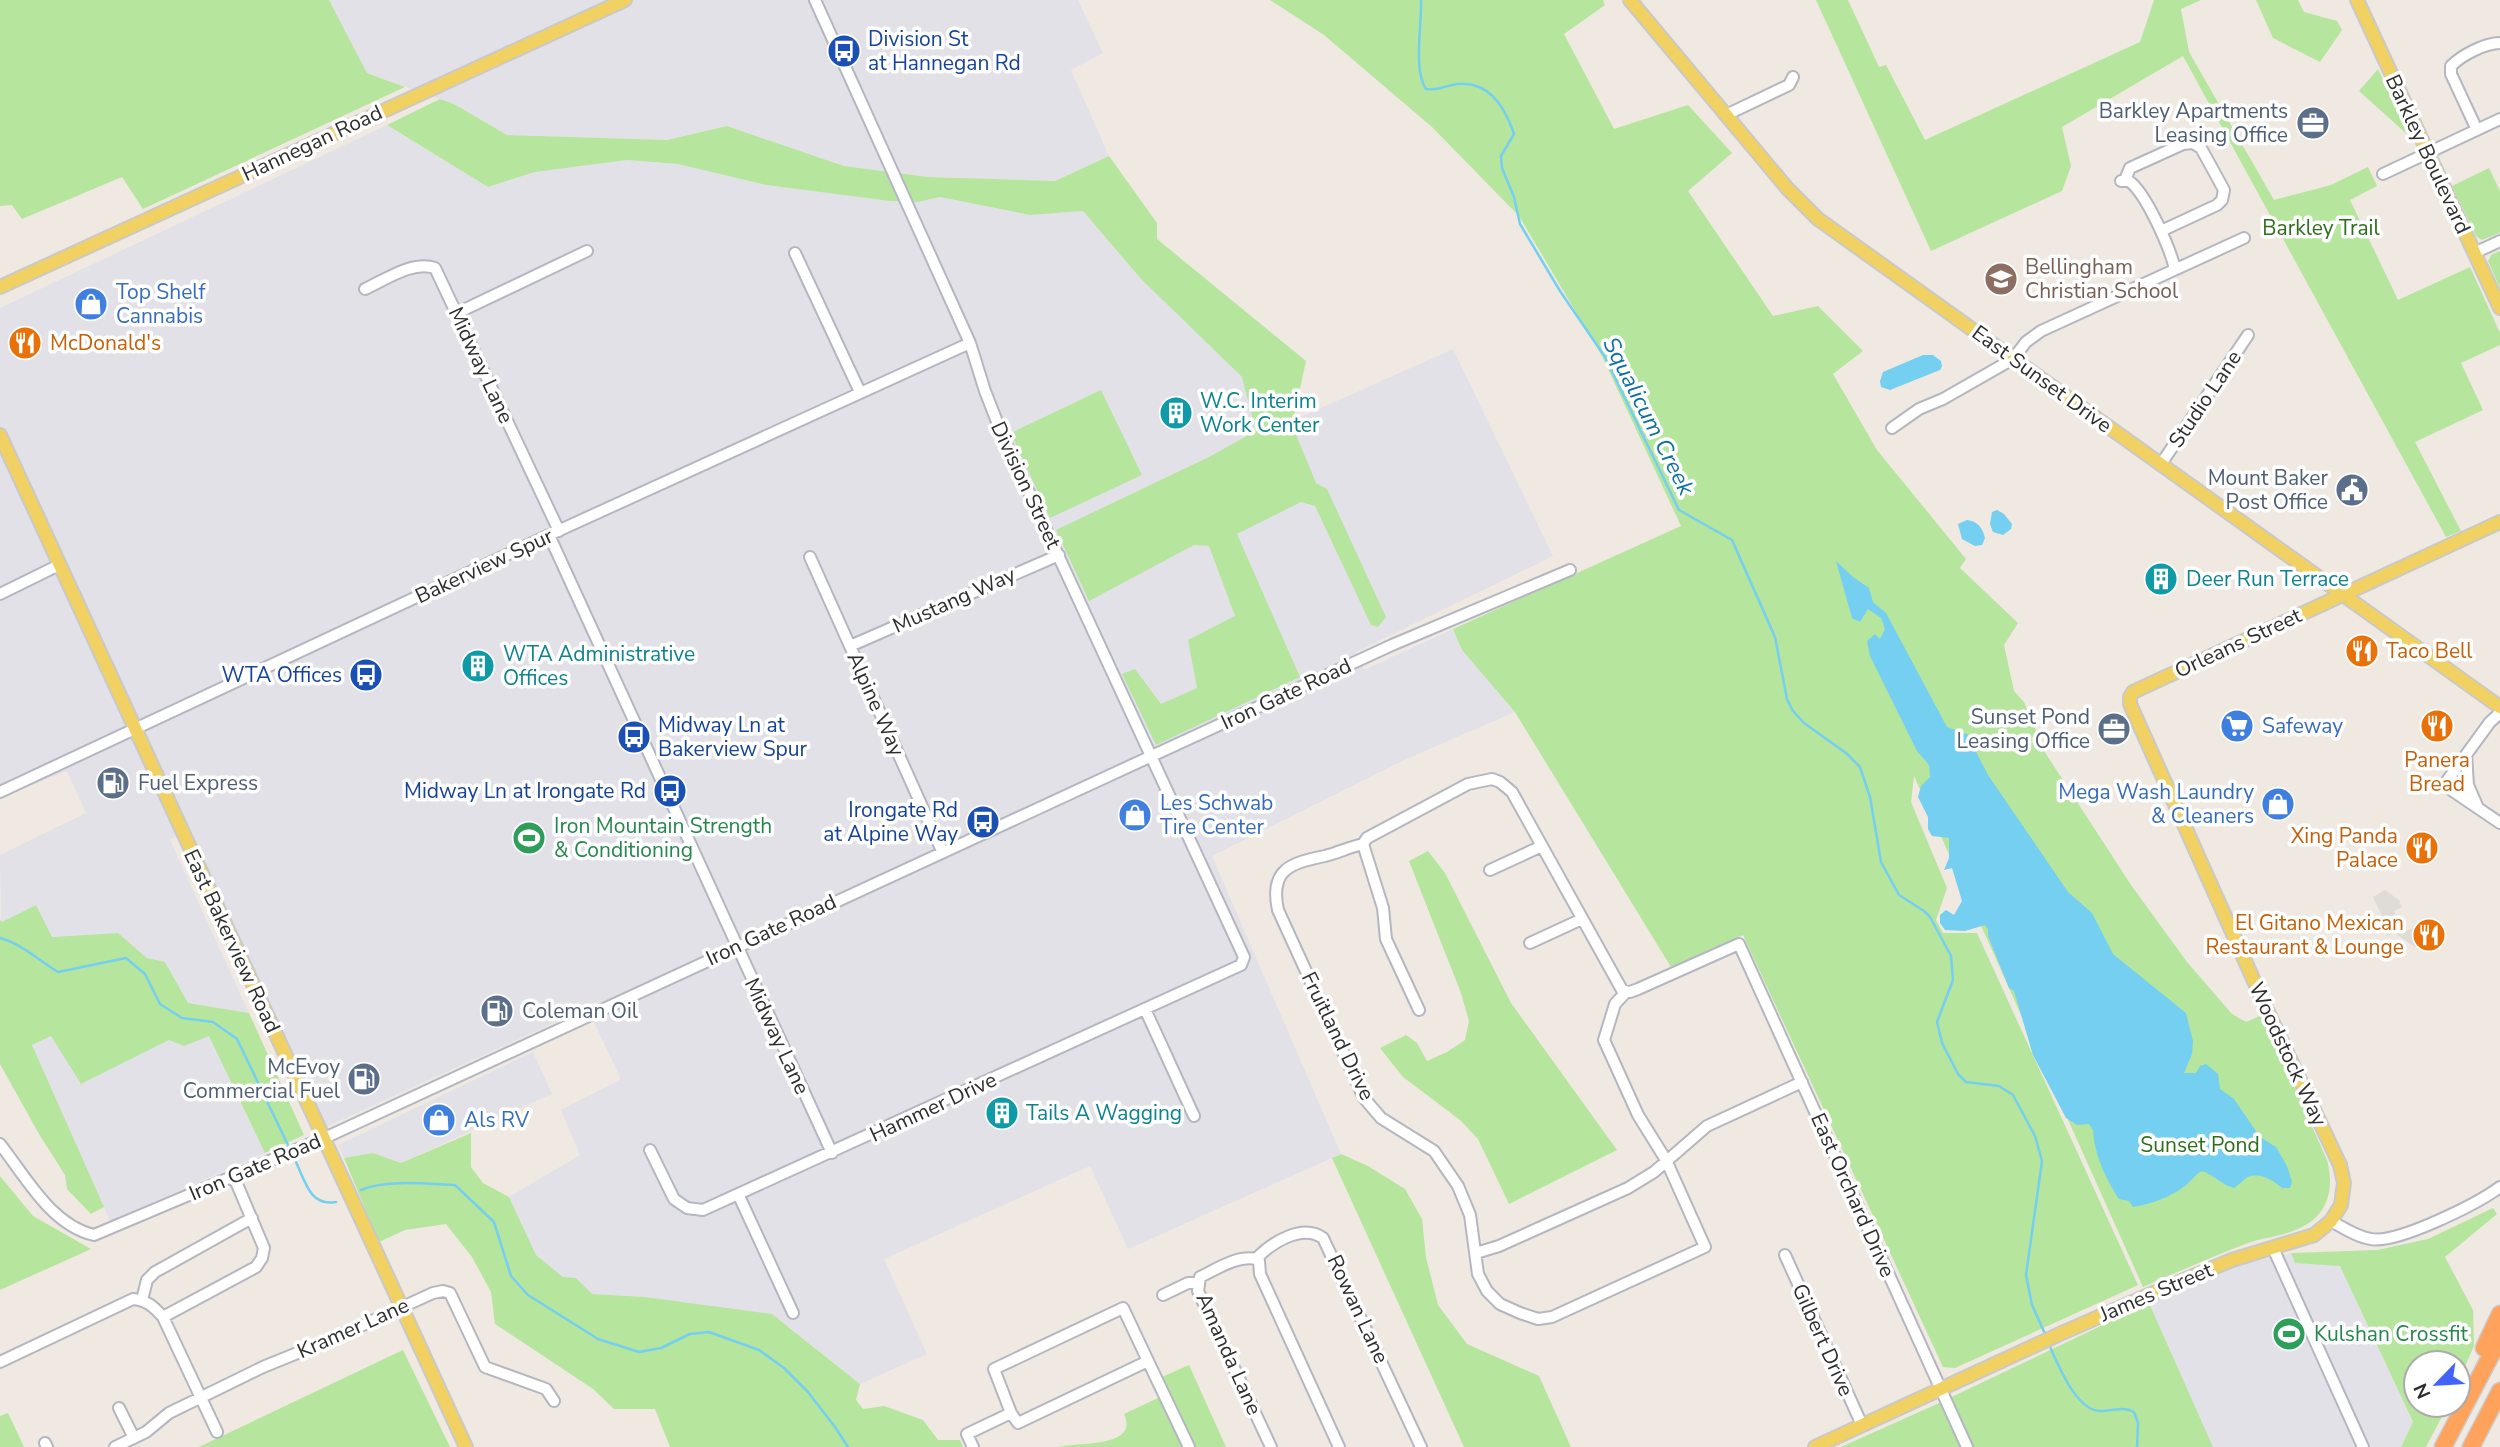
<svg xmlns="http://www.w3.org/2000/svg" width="2500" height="1447" viewBox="0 0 2500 1447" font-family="'Nunito Sans',sans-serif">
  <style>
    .industrial { fill: #e3e1e8 }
    .green { fill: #b6e59e }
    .plaza { fill: #dfdcd8 }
    .water { fill: #75cff0 }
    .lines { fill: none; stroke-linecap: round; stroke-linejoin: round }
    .stream { stroke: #75cff0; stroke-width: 2.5 }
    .minor-casing { stroke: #b4b7c1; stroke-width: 14 }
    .major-casing { stroke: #c9c9c9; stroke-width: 16 }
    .highway-casing { stroke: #c9c9c9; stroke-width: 19 }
    .minor { stroke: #fff; stroke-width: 10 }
    .major { stroke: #f2d163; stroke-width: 12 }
    .highway { stroke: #ffa35c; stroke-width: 16 }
    .labels { text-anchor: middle; stroke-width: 7; stroke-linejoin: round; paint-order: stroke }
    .transit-label { font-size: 21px; fill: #164399; stroke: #fff; text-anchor: end }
    .service-label { font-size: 21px; fill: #4e5e75; stroke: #fff; text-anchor: end }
    .street-label { font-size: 21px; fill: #2e2e2e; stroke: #fff }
    .park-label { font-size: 21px; fill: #2c6e1b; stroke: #fff }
    .education-label { font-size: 21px; fill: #785e54; stroke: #fff; text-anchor: start }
    .shop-label { font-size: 21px; fill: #366cbe; stroke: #fff; text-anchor: start }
    .food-label { font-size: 21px; fill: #c56008; stroke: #fff; text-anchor: start }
    .culture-label { font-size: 21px; fill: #0d838f; stroke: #fff; text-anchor: start }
    .leisure-label { font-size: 21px; fill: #27864d; stroke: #fff; text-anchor: start }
    .water-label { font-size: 23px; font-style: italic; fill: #0d6fa3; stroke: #fff }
  </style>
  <rect width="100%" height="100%" fill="#efe9e1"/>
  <path class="industrial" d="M329,0h749l25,53 -32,17 38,86 -54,25 -127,-4 -84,-11 -117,-40 -60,14 -160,-5 -53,-31 -87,-31z
    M387,125l101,62 47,-15 92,-12 51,4 88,21 124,16 28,1 22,-5 90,18 53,-4 58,68 129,125 24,16 159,-71 100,207 -197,96 8,18 89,-41 9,21 53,62 -111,48 -192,96 129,298 -213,95 -38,-83 -206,93 43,95 -67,30 -72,-58 -143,-29 -54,-3 -15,-16 -13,-1 -27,-22 -27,-58 71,-42 -19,-45 60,-31 -34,-71 -261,119 -138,-296 -18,9 79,173 -61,-10 -23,-40 -18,-5 -29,-25 -67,4 -50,-15 -1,-67 86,-42 -19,-42 -38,15 -6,-13 -23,12v-477z
    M209,1035l56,118 -155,68 -78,-176 20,-9 29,48 88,-44 15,6z
    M533,1052l19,42 -151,69 -28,-10 -29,5 -6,-13z
    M2291,1253l4,10 45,2 73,158 -12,24h-188l-64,-144 89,-38z"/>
  <path class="green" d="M0,0h329l38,73 38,14 -262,122 -21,-32 -100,42 -10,-14 -12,1z
    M1270,0h333l2,5 -41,29 50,95 74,-24 44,48 -44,38 85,125 45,-10 45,45 -30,23 44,76 89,109 -6,9 58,55 -14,22 10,46 10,11 22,52 85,131 56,77 45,52 14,8 16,-7 65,145c9,34 -2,61 -37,72 -14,5 -28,6 -42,11 -35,13 -70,29 -105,44l-229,-511 -3,26 36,86 -11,32 7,13h34l161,352 -183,83 -12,-1 -200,-432 -72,32 -156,-255 -53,-62 -9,-21 228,-103 -79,-170 -83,-140 -87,-89 -108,-92z
    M1816,0h32l31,67 7,-2 39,75 215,-98 14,-42h47l-20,9 8,43 85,148 57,-15 37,-18 9,19 -27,14 48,100 72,-33 30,66v12l-39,18 22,47 -68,32 46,89 -15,6 -263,-481 -121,71 9,39 -9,25 -131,60z
    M2256,0h42l6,12 33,9 5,9 -22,32 -47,-24z
    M2378,69l31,67 -50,-45z
    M440,99l14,5 53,31 160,5 60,-14 117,40 84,11 127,4 54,-25 48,67v16l149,122 -14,64 24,58 11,6 59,128 -8,10 -7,-2 -56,-119 -14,-4 -64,32 63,143 -144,68 -34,-71 13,-5 26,35 36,-16 -9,-48 47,-24 -26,-70 -15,-1 -105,56 -33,-71 153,-73 47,-26 -14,-54 -101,-98 -58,-68 -53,4 -90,-18 -22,5 -28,-1 -124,-16 -88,-21 -51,-4 -92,12 -47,15 -101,-62z
    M2489,168l11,23v42l-18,7 -6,-4 -24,-50z
    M2500,251v37l-12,-27 4,-7z
    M1101,390l41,85 -92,43 -39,-85z
    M1428,851l17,22 66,130 106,147 -108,54 -31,-65 -18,-19 -57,-43 -23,-29 26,-13 11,8 10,18 20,-9 18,-12 4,-19 -8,-28 -52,-132z
    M36,905l16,32 66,-4 29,25 18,4 23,41 61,10 55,122 -39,18 -56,-117 -25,10 -15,-6 -88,44 -30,-48 -19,9 72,162 -13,7 -24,-25 -2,-14 -26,-41 -39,-70v-144l2,2z
    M471,1133v34l12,16 26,14 27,58 27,22 13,1 16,16 53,3 127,17 88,70 -4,16 7,9 21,-3 39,14 15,20h22l3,7h-293l-15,-38h-41l-21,-20 -98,-65 -4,-32 -19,-35 -26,-33 -41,6 -26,12 -35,-84 29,-5 28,10z
    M1341,1154l27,12 37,23 17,30 4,38 12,48 29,39 72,32 32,71h-107l-132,-289z
    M0,1176l33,40 58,33 -91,41z
    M2493,1208l4,6 -52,43 28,53 1,36 -16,36v-19h-42v42h32l-22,42h-25l12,-25 -73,-156 -45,-3 -4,-10 86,-3 51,-11z
    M2149,1303l64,144h-372l96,-43z
    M403,1350l47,97h-251z
    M1189,1365l37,82h-167c25,-5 80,0 65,-33l34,-16 2,-20z
    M8,1413l16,34h-24v-31z"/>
  <path class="plaza" d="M2385,890l14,10 3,7 -8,4 9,21 14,-5 7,16 -9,4 -20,-14 -9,3v-1l7,-5v-4l-4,-3 -8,2 -2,-5 3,-4 -9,-19z"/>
  <path class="water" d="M1923,355h10l8,6 1,5 -2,4 -50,20 -9,-3 -1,-6 3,-9z
    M1997,510l7,4 8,10 -1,5 -8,6 -10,-3 -3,-8 2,-12z
    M1967,520c11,1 16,9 18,18l-3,7 -7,1 -13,-7 -4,-15z
    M1836,561l17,16 16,11 4,14 13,11 61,114 20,7 21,41 80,117 24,21 21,41 73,59 7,28 -1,13 -8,19h12l4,-7 6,-2 12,10 2,15 14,10 26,38 16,10 11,19 5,16 -2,6h-8c-8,-7 -21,-16 -34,-11 -4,2 -9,8 -14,11 -12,-3 -20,-13 -32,-17 -8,4 -10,10 -17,15 -15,11 -33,18 -52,21l-4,-6 -10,-2c-13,-20 -25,-45 -26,-69l-4,-6 -12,1 -11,-7 -33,-63 -19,-64 -5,-3 -21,-52v-7l-3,-4 -20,6 -20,-1 -5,-7v-8l6,-5 8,5 8,-14 -10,-33 -8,2 5,-12v-20l-17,-2 -4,-7v-12l-10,-20 3,-11 9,-9 -1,-12 -12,-14 -47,-95 -3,-15 8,-7 5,5 5,-10 -4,-11 -13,-9 -8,13 -8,-4z"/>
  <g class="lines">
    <path class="stream" d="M1421,0c1,25 -8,70 5,89 14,2 19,-4 32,-5 31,-3 47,23 56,50l-13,22 1,12 12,29 6,27 40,67 45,66 74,153 53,30 43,97 12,62 6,12 11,12 42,30 14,14 10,30 11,65 18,33 25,16 6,6 21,39 2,24 -16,42 5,21 16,31 8,8 33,4 14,9 22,41 7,25 -16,114 6,30 14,31
      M0,938c20,5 40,23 58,34l68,-14 19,16 15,30 22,14 31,4 24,17 51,106
      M296,1162c9,19 14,45 40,40
      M361,1190c24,-11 68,-6 94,-5l39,37 17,54 17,19 70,44 41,13 22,-4 29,-14 19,-2 50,18 25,18 24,24 27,35 13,20
      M2048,1342c9,20 28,70 53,69 11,0 22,-5 33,1l4,11 -1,24"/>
    <defs>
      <path id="minor" d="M1726,115l63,-30 4,-8
        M2477,130l-26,-56v-8c11,-11 34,-23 49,-23
        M2383,174l117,-55
        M2125,180l5,-12 53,-24 10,-1 8,5 23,42 -2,10 -5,5 -56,26
        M2121,181h8c17,12 41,67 46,88
        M795,253l65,139
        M2474,253l26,-12
        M365,289c20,-9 48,-29 70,-21l124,263
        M457,313l130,-62
        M1892,428l27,-19 24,-10 70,-40 13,-17 15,-11 203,-93
        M2161,464l87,-129
        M549,535l283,618
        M810,557l132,294
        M0,594l59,-29
        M850,646l209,-91
        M2500,713l-10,9 -46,63 56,38
        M2466,755l2,30 10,23
        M0,792l549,-257 421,-192
        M1363,844l20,64 3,31 33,71
        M1490,870l52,-24
        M1530,943l52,-24
        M1626,992l-11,12 -11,36 34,75 28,45 39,87 -153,70 -14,2 -18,-6 -20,-9 -13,-13 -9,-17 -8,-59 -12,-29 -24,-35 -53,-33 -17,-20 -86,-188c-9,-41 13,-47 47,-54 12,-3 25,-9 38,-12l4,-6 101,-54 24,-5 8,3 12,10 110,198 8,2 8,-3 101,-45 228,503
        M1145,1009l49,107
        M0,1144c26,33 51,81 94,91l237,-100 1061,-490 178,-75
        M650,1150l24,49 13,9 16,2 538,-245 3,-8 -243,-525 -16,-41 -15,-48 -155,-343
        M739,1196l54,117
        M2331,1221c13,7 26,16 40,18 26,5 106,-35 129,-52
        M2273,1248l90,199
        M1476,1253l23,-7 129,-58 26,-16 53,-46 95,-44
        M1785,1255l77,170
        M1256,1259c15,-16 46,-36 67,-21l98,209
        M1256,1259c-19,-4 -39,10 -56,18l-2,14 73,156
        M1256,1259l3,2 1,13 79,173
        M1163,1295l25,-12h11
        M142,1300l5,-20 8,-8 97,-54
        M163,1317l54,115
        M1148,1361l41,86
        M0,1362l133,-63c14,1 21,8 30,18l93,-50 6,-9 2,-10 -30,-71
        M119,1408l15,30
        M45,1443l2,4
        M115,1447l31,-15 23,-19 94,-46 76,-31 94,-43 10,-2 7,2 35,74 61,22 8,12
        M973,1447l-6,-13 44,-21 7,10 130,-62 -25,-53 -129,61 17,44"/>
      <path id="major" d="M1630,0l157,188 31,31 682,488
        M2357,0l143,308
        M0,287l625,-287
        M0,435l466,1012
        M1815,1447l247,-114 98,-43 72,-30 82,-25 17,-14 10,-16 3,-22 -4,-18 -73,-155 -137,-306v-7l3,-5 367,-170"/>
      <path id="highway" d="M2484,1348l16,-34
        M2443,1447l57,-109
        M2471,1447l29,-56"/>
    </defs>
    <use href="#minor" class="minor-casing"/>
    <use href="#major" class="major-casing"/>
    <use href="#highway" class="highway-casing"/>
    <use href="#minor" class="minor"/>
    <use href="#major" class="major"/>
    <use href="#highway" class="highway"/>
  </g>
  <defs>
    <symbol id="bus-disc" viewBox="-11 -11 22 22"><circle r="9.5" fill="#1a4fb4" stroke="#fff"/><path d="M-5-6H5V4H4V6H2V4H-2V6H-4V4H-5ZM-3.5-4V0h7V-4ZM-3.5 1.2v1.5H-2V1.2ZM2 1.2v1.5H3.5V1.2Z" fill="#fff"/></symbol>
    <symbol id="office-disc" viewBox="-11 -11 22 22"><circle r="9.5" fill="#5c6f8a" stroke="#fff"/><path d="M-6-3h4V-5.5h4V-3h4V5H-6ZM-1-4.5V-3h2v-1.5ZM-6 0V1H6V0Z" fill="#fff"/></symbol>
    <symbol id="school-disc" viewBox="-11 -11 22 22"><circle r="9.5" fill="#8d6e63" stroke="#fff"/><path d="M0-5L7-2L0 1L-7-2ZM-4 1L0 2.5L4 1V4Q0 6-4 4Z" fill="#fff"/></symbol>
    <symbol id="shop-disc" viewBox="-11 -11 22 22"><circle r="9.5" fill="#3f7fe0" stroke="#fff"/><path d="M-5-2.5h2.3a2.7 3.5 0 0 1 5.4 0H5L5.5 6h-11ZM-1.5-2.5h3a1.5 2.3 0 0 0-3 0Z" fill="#fff"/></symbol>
    <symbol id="restaurant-disc" viewBox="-11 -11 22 22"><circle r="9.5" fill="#e8710a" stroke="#fff"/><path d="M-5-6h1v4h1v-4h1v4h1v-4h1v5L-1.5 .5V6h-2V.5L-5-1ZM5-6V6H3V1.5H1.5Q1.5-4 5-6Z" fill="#fff"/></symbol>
    <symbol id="building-disc" viewBox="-11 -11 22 22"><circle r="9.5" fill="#0f9aa8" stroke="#fff"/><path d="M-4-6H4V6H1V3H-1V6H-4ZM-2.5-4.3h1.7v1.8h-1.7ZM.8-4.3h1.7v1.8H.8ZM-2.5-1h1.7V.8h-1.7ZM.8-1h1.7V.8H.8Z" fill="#fff"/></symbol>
    <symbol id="civic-disc" viewBox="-11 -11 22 22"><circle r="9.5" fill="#5c6f8a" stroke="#fff"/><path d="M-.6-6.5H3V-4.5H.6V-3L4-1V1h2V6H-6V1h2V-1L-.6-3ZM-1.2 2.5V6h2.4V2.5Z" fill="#fff"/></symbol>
    <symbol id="supermarket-disc" viewBox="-11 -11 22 22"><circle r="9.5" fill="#3f7fe0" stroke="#fff"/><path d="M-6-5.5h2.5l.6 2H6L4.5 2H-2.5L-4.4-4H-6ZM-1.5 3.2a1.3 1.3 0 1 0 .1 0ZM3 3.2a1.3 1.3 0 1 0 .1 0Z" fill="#fff"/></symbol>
    <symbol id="fuel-disc" viewBox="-11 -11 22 22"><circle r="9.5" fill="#5c6f8a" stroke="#fff"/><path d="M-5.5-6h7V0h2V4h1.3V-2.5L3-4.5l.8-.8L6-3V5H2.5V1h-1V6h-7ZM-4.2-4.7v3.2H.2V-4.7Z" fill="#fff"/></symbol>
    <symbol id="stadium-disc" viewBox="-11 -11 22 22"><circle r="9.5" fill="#2e9e5b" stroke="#fff"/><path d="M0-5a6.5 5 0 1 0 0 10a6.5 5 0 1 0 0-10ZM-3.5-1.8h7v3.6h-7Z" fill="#fff"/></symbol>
  </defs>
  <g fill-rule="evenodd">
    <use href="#bus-disc" x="825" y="32" width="38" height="38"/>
    <use href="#office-disc" x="2294" y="104" width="38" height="38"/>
    <use href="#school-disc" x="1982" y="260" width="38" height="38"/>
    <use href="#shop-disc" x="72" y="285" width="38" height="38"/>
    <use href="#restaurant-disc" x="6" y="324" width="38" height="38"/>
    <use href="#building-disc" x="1157" y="394" width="38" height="38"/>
    <use href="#civic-disc" x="2333" y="471" width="38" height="38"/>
    <use href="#building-disc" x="2142" y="560" width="38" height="38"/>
    <use href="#restaurant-disc" x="2343" y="632" width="38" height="38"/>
    <use href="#building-disc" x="459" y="647" width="38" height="38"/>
    <use href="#bus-disc" x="347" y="656" width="38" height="38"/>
    <use href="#supermarket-disc" x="2218" y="707" width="38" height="38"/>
    <use href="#restaurant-disc" x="2418" y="707" width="38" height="38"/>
    <use href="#office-disc" x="2095" y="710" width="38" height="38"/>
    <use href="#bus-disc" x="615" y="718" width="38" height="38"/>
    <use href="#fuel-disc" x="94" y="764" width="38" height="38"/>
    <use href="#bus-disc" x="651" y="772" width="38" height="38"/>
    <use href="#shop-disc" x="2259" y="785" width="38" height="38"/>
    <use href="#shop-disc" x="1116" y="796" width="38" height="38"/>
    <use href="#bus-disc" x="964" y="803" width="38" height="38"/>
    <use href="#stadium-disc" x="510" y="819" width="38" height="38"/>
    <use href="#restaurant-disc" x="2403" y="829" width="38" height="38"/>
    <use href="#restaurant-disc" x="2410" y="916" width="38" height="38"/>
    <use href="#fuel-disc" x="478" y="992" width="38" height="38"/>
    <use href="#fuel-disc" x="345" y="1060" width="38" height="38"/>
    <use href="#building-disc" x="983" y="1094" width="38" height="38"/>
    <use href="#shop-disc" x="420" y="1101" width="38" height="38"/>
    <use href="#stadium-disc" x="2270" y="1315" width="38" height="38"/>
  </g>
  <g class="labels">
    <g class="transit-label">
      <text x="868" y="46" text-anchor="start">Division St<tspan x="868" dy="24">at Hannegan Rd</tspan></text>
      <text x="342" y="682">WTA Offices</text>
      <text x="658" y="732" text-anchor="start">Midway Ln at<tspan x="658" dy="24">Bakerview Spur</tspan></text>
      <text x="646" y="798">Midway Ln at Irongate Rd</text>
      <text x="958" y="817">Irongate Rd<tspan x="958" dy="24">at Alpine Way</tspan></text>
    </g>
    <g class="service-label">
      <text x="2288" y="118">Barkley Apartments<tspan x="2288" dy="24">Leasing Office</tspan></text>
      <text x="2328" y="485">Mount Baker<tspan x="2328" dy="24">Post Office</tspan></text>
      <text x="2090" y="724">Sunset Pond<tspan x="2090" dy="24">Leasing Office</tspan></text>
      <text x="138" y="790" text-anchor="start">Fuel Express</text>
      <text x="522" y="1018" text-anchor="start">Coleman Oil</text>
      <text x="340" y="1074">McEvoy<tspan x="340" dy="24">Commercial Fuel</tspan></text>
    </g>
    <g class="street-label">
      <text transform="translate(312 143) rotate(-25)" y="7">Hannegan Road</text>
      <text transform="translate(2428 154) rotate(65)" y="7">Barkley Boulevard</text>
      <text transform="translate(481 365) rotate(65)" y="7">Midway Lane</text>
      <text transform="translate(2042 379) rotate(36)" y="7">East Sunset Drive</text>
      <text transform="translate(2205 399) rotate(-56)" y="7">Studio Lane</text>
      <text transform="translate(1026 485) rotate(65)" y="7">Division Street</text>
      <text transform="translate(484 566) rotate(-25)" y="7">Bakerview Spur</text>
      <text transform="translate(954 600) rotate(-24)" y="7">Mustang Way</text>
      <text transform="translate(2238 643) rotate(-25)" y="7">Orleans Street</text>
      <text transform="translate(1286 694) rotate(-25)" y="7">Iron Gate Road</text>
      <text transform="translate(876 704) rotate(66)" y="7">Alpine Way</text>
      <text transform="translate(771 930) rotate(-25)" y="7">Iron Gate Road</text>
      <text transform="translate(232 941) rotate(65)" y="7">East Bakerview Road</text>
      <text transform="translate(777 1036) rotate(65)" y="7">Midway Lane</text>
      <text transform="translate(1338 1036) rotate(64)" y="7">Fruitland Drive</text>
      <text transform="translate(2288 1054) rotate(65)" y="7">Woodstock Way</text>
      <text transform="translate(933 1107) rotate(-25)" y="7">Hammer Drive</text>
      <text transform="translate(255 1167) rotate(-23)" y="7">Iron Gate Road</text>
      <text transform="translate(1853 1195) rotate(66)" y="7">East Orchard Drive</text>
      <text transform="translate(2156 1292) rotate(-23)" y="7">James Street</text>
      <text transform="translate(1358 1309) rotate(65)" y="7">Rowan Lane</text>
      <text transform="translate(353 1328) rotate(-24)" y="7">Kramer Lane</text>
      <text transform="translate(1823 1340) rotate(66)" y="7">Gilbert Drive</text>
      <text transform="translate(1229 1354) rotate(66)" y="7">Amanda Lane</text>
    </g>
    <g class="park-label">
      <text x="2321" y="235">Barkley Trail</text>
      <text x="2200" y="1152">Sunset Pond</text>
    </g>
    <g class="education-label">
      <text x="2025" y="274">Bellingham<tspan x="2025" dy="24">Christian School</tspan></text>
    </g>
    <g class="shop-label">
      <text x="116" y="299">Top Shelf<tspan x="116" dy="24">Cannabis</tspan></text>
      <text x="2262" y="733">Safeway</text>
      <text x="2254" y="799" text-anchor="end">Mega Wash Laundry<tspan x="2254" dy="24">&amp; Cleaners</tspan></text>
      <text x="1160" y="810">Les Schwab<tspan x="1160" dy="24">Tire Center</tspan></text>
      <text x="464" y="1127">Als RV</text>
    </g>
    <g class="food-label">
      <text x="50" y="350">McDonald's</text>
      <text x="2386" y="658">Taco Bell</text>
      <text x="2437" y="767" text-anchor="middle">Panera<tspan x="2437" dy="24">Bread</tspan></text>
      <text x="2398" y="843" text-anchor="end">Xing Panda<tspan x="2398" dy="24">Palace</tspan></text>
      <text x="2404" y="930" text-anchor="end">El Gitano Mexican<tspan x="2404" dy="24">Restaurant &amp; Lounge</tspan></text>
    </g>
    <g class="culture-label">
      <text x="1200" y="408">W.C. Interim<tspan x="1200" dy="24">Work Center</tspan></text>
      <text x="2186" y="586">Deer Run Terrace</text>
      <text x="503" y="661">WTA Administrative<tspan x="503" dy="24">Offices</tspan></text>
      <text x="1026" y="1120">Tails A Wagging</text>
    </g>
    <g class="leisure-label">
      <text x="554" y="833">Iron Mountain Strength<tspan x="554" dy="24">&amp; Conditioning</tspan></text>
      <text x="2314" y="1341">Kulshan Crossfit</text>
    </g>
    <g class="water-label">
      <text transform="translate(1649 416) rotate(63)" y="8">Squalicum Creek</text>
    </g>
  </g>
  <g transform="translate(2437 1384) rotate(245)"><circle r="33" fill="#ffffff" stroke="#ababab" stroke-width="2"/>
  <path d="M0-5L12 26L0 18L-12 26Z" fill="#4264fb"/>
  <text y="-10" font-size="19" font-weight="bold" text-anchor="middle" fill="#2e2e2e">N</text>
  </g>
</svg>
